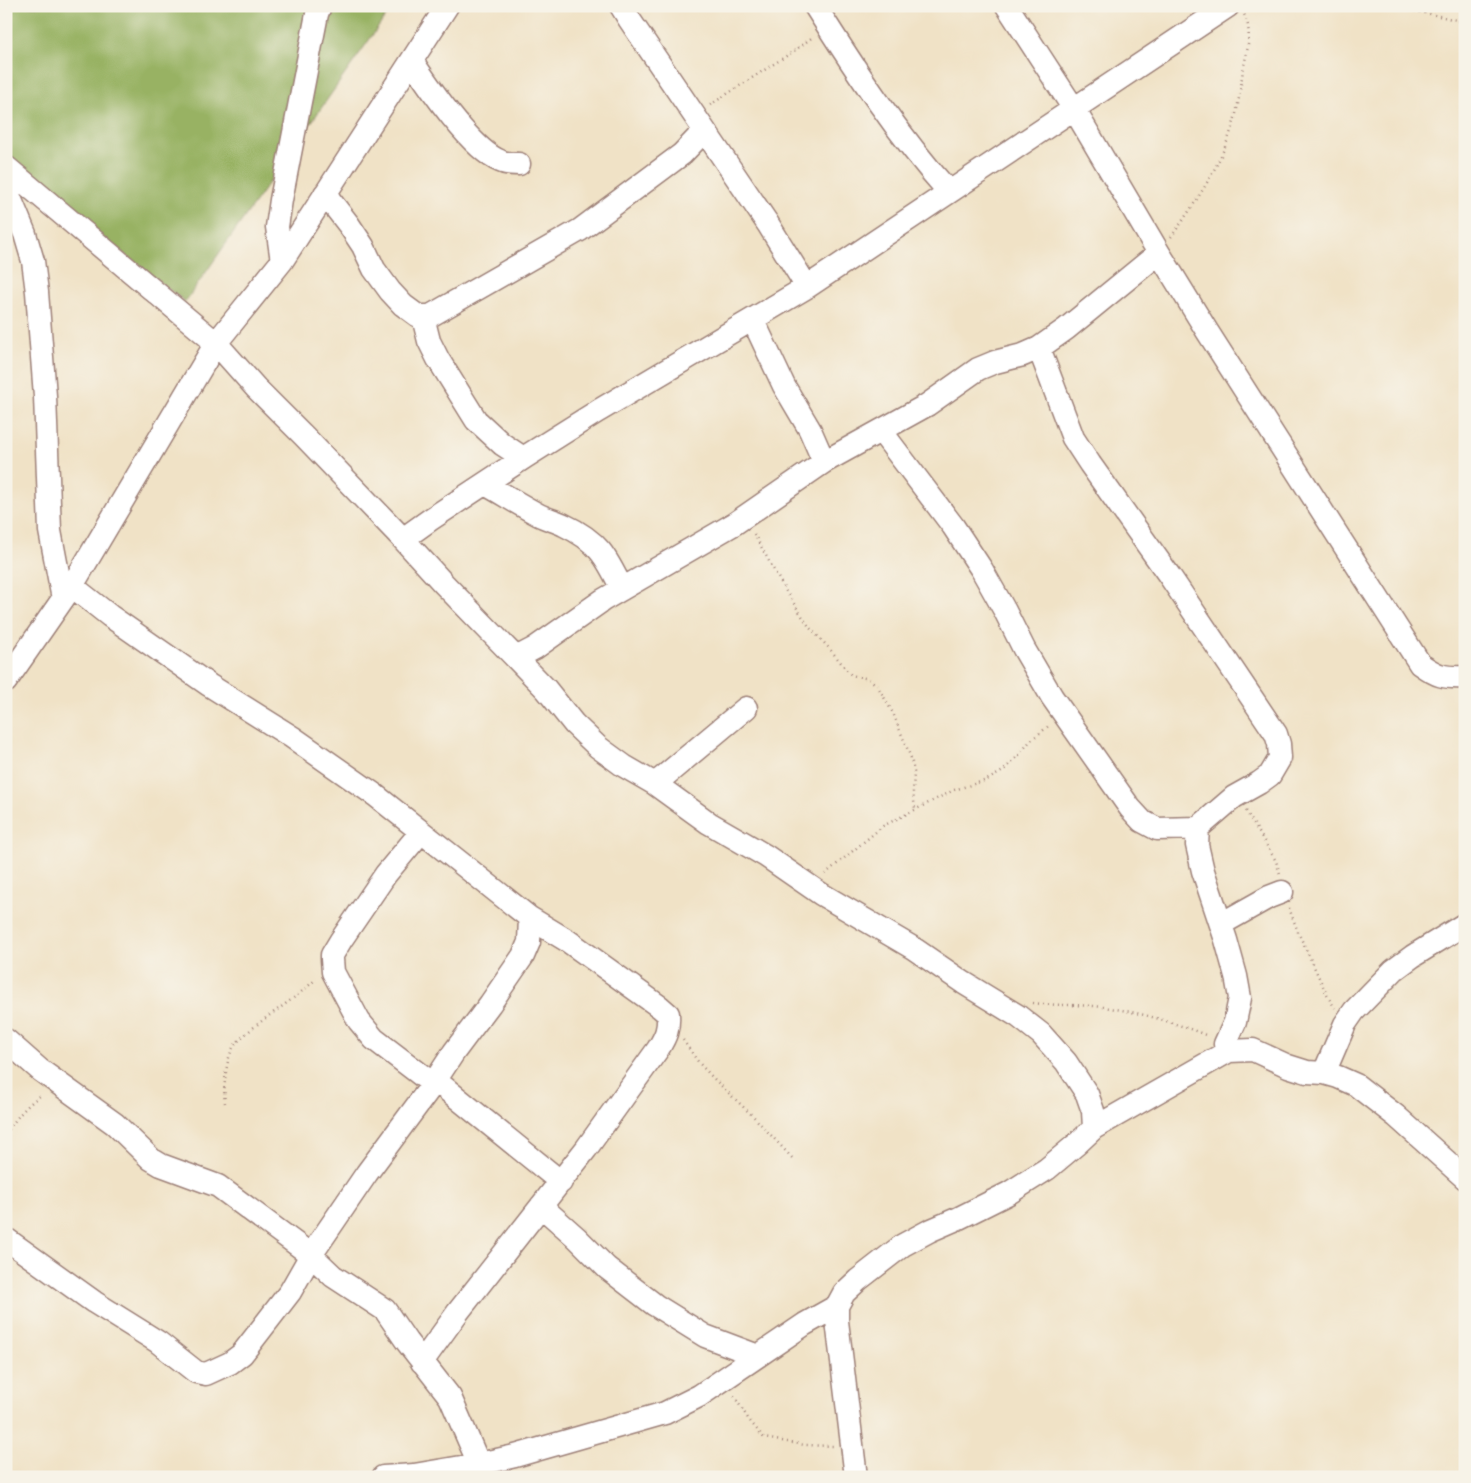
<svg xmlns="http://www.w3.org/2000/svg" width="1471" height="1483" viewBox="0 0 1471 1483" font-family="Itim,sans-serif">
  <style>
    .forest { fill: #98b264; stroke: #716848 }
    .lines { fill: none; stroke-linecap: round; stroke-linejoin: round }
    .minor-casing { stroke: #9d8078; stroke-width: 25 }
    .path { stroke: #9d8078; stroke-width: 2.5; stroke-dasharray: 1 4; stroke-linecap: butt }
    .minor { stroke: #fff; stroke-width: 22 }
  </style>
  <rect width="100%" height="100%" fill="#f7f3e8"/>
  <filter id="ink" filterUnits="userSpaceOnUse"><feTurbulence type="fractalNoise" baseFrequency=".02" numOctaves="2"/><feDisplacementMap in="SourceGraphic" scale="10" xChannelSelector="R" yChannelSelector="G"/><feConvolveMatrix kernelMatrix="1 2 1 2 8 2 1 2 1" color-interpolation-filters="sRGB"/></filter>
  <filter id="wash" filterUnits="userSpaceOnUse"><feTurbulence type="fractalNoise" baseFrequency=".0096" numOctaves="4" result="noise"/><feDisplacementMap in="SourceGraphic" scale="20" xChannelSelector="R" yChannelSelector="G"/><feGaussianBlur stdDeviation="1.12" result="paint"/><feColorMatrix in="noise" values="0 0 0 0 0 0 0 0 0 0 0 0 0 0 0 0 0 1.4 0 .05"/><feComposite in="paint" operator="in"/></filter>
  <g filter="url(#wash)">
    <rect width="100%" height="100%" fill="#f0e2c6"/>
    <path class="forest" d="M6,6h387l-208,296 -179,-141z"/>
  </g>
  <g filter="url(#ink)">
    <g class="lines">
      <defs>
        <path id="minor" d="M621,6l8,13 139,205 39,63
          M815,6c41,65 83,129 134,186
          M1007,6l67,103 85,144 48,78 213,333c17,12 23,14 45,13
          M412,61c18,27 59,88 88,100 6,3 12,3 19,3
          M6,167l210,176 40,45 48,48 99,103 41,45 102,105 28,35 24,23 26,19 31,18 54,39 57,33 55,38 92,54 51,35 54,33 23,18 25,28 21,32 6,17 1,17 -16,15 -31,26 -38,24 -50,25 -30,13 -26,14 -45,35 -14,13 -7,13v15l19,156
          M6,188l19,46 8,27 4,31 8,104 5,135 13,68
          M325,194l24,31 14,21 11,23 16,22 13,14 15,11h12l150,-86 102,-76 22,-23
          M282,261l-5,-34 4,-27 36,-186 3,-8
          M423,317l6,24 9,18 38,61 26,24 21,14
          M753,320l31,66 26,44 14,32
          M1039,348l34,90 17,26 81,114 105,156 3,10 1,14 -10,17 -11,8 -25,14 -36,31 -1,17 6,26 23,69 10,36 4,22 -5,24 -10,22
          M881,431l72,95 29,44 23,41 19,38 28,48 78,111 12,13 15,8 41,-1
          M485,484c18,10 35,21 54,31 8,4 17,6 25,10 34,16 42,31 58,64
          M403,539l28,-20 94,-62 73,-46 209,-124 421,-281
          M72,586l38,30 99,69 83,52 83,58 155,123 38,23 92,66 8,7c1,15 -2,22 -10,35l-72,100 -128,163 -36,50
          M516,658l19,-10 68,-48 131,-76 90,-62 103,-57 51,-36 17,-7 28,-7 16,-7 27,-19 93,-76
          M6,681l66,-95 144,-243 66,-82 165,-255
          M655,784l91,-76
          M421,832l-35,42 -45,66 -9,15v4l1,13 26,49 15,18 59,45
          M1221,924l48,-27 13,-5
          M6,1040l34,30 75,54 36,35 10,6 57,21 93,69 22,21 52,34 22,32 43,55 29,67
          M1324,1073l21,-49 9,-13 40,-41 19,-14 52,-32
          M435,1080l126,102
          M1094,1128l135,-77 24,-1 35,16 19,6 17,1 14,4 18,8 40,31 69,62
          M541,1206l36,32 30,30 48,37 50,31 53,20
          M6,1239l88,63 64,40 38,30 10,2 24,-11 12,-9 48,-62 21,-37 56,-82 66,-89 21,-32 36,-48 33,-48 6,-14 1,-24
          M383,1477l31,-2 65,-11 36,-8 150,-43 34,-17 106,-72 32,-18"/>
      </defs>
      <use href="#minor" class="minor-casing"/>
      <path class="path" d="M1385,6l41,7 39,9
        M710,105l84,-54 20,-15
        M1171,237c24,-33 47,-68 60,-106 7,-19 9,-41 12,-61 4,-19 10,-38 1,-56
        M754,534l31,56 25,38 19,20 22,27 18,4 8,6 16,28 18,45 3,14 -1,20 2,17
        M1246,811l30,50 4,13
        M825,874l58,-48 71,-36 33,-10 16,-9 16,-16 12,-15 19,-15
        M1289,908l9,24 30,65 7,11
        M1033,1003c23,3 46,1 70,4 36,5 71,15 105,29
        M683,1040l16,23 17,18 38,36 40,43
        M225,1103c-2,-14 1,-45 9,-57 8,-10 19,-18 29,-26 18,-13 36,-25 52,-40
        M6,1134c10,-16 21,-30 37,-40
        M734,1396l15,24 15,18 41,7 28,1"/>
      <use href="#minor" class="minor"/>
    </g>
  </g>
  <rect width="1471" height="1483" fill="none" stroke="#f7f3e8" stroke-width="25"/>
</svg>
